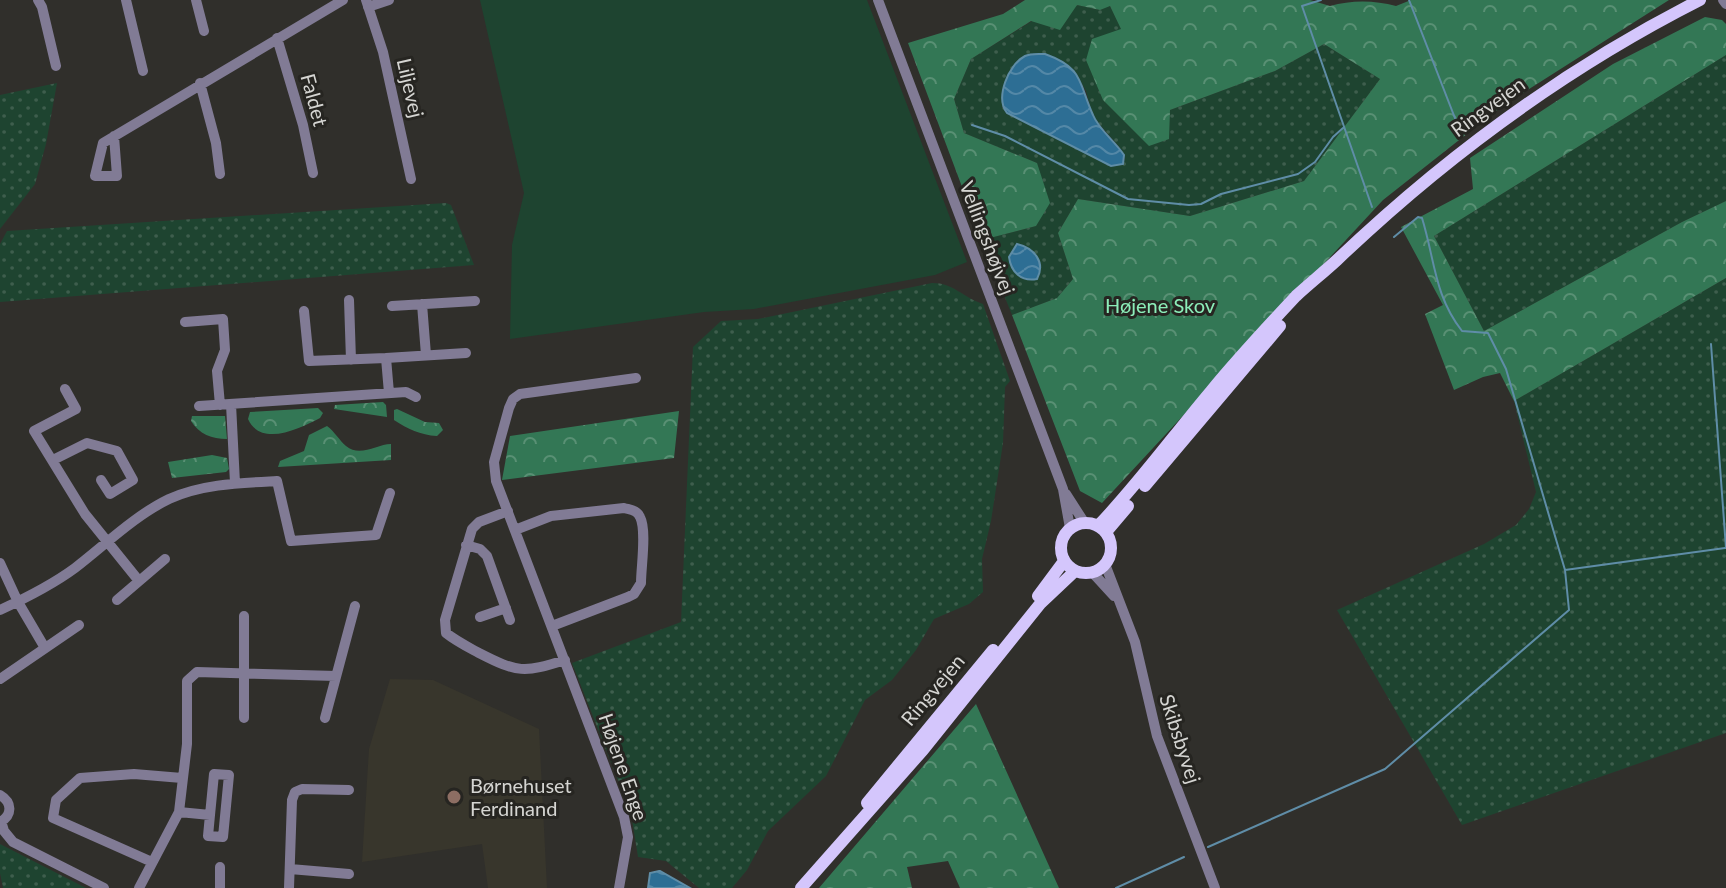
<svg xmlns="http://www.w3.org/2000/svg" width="1726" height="888" viewBox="0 0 1726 888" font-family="Lato,sans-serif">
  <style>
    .built { fill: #38362c }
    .grass { fill: url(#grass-dots); fill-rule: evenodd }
    .forest { fill: url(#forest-crowns) }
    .park { fill: #1e4430 }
    .water { fill: url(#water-waves); stroke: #5f8da7; stroke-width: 2 }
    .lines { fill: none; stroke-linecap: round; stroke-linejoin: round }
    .stream { stroke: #5f8da7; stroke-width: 2 }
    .minor { stroke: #817b95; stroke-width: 10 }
    .major { stroke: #d4c6fc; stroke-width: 12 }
    .education-dot { fill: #8d6e63; stroke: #262521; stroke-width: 3 }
    .labels { text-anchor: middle; stroke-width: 6; stroke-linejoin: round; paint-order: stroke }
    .street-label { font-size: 20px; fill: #d5d5d2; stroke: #262521 }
    .park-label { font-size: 20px; fill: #8ceeb9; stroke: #262521 }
    .poi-label { font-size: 20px; fill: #d5d5d2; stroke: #262521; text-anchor: start }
  </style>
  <defs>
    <pattern id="grass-dots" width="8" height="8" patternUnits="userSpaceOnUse" patternTransform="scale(2)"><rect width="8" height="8" fill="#1e4430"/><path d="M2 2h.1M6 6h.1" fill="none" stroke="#3e5e4d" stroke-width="1.8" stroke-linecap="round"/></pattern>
    <pattern id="forest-crowns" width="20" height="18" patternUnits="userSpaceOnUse" patternTransform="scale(2)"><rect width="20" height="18" fill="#375"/><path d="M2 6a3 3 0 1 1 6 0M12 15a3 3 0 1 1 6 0" fill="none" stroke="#599074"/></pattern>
    <pattern id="water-waves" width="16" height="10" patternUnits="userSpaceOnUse" patternTransform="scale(2)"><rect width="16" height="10" fill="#2d6e94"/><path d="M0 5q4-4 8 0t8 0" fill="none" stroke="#5488a7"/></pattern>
  </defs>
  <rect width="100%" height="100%" fill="#302f2b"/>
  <path class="built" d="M390,679l43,1 106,49 8,159h-59l-6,-44 -120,18 7,-113z"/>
  <path class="grass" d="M1077,5l23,5 9,-5 61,105 105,-39 49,-27 56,35 -76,102 -114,35 -112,-17 -20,34 15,46 -16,19 -45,17 -30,-75 54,-14 1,-63 -73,-30 -10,-34 17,-40 61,-38zM1073,69l13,22 7,26 27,31 5,12 -14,6 -104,-53 -5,-6z
    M1726,55v146l-44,21 -198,109 -50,-95z
    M57,83l-11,61 -11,40 -35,45v-134z
    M446,203l5,2 23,60 -474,37v-58l7,-13z
    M1726,278v455l-264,92 -125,-215 147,-66 32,-19 13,-16 7,-17 -22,-91z
    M932,283c22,0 30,14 51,21l27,77 -5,6 -2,56 -12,78 -9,38 1,33 -14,12 -35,15 -18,31 -24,30 -27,20 -39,76 -58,55 -21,39 -15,18h-33l-33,-27 -28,-4 -7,-44 -59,-150 109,-41 12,-275 28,-26 37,-2z
    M0,844l86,44h-83l-3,-15z"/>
  <path class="forest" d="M1025,0h285l20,6c21,-6 44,-6 66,0l15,-6h258l-168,107 -118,93 -281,303 -22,-12 -68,-176 45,-17 16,-19 -15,-46 20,-34 112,17 114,-35 76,-102 -56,-35 -49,27 -105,39 -1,29 -20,7 -46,-46 -17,-40 6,-21 29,-10 -11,-23 -10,4 -23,-5 -17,25 -29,-9 -60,38 -17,40 10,34 73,30 13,40 -14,23 -54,14 -74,-197 95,-29z
    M1705,17l17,3 4,4v31l-292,181 50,95 198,-109 44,-21v77l-212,123 -14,-28 -17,4 -29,13 -29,-76 18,-9 -42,-78 72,-38 -3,-31 143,-94z
    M383,402l3,3 1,12 -53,-8 1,-4z
    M318,408l5,5 -3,5c-19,10 -59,30 -72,1l2,-7z
    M397,409l28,13 14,1 4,7 -6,6c-17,-1 -29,-7 -43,-16v-10z
    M679,411l-5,47 -172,22 8,-44z
    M192,416h33l2,23c-15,0 -28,-5 -36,-18z
    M327,426c8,6 12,14 19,20 14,12 31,-2 45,-2v16l-113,7 2,-6 24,-10 5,-16z
    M212,455l15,3 2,11 -3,3 -54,6 -4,-16z
    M976,704l83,184h-99l-12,-27 -41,6 5,21h-93z"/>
  <path class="park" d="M480,0h387l100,262 -32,13 -181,34 -50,3 -194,27 2,-94 12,-52z"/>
  <path class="water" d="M1045,54c39,14 33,28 48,61 6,15 22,26 31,40l-1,9 -12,2 -104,-53c-12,-15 1,-48 18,-57 6,-3 14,-2 20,-2z
    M1017,244c17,4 29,18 20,35 -16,3 -26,-7 -28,-22z
    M659,871h1l30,17h-42l2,-15z"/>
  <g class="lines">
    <path class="stream" d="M1321,0l-19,6 70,201
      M1409,0l51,131
      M972,125l33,11 123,63 61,6 12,-1 20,-10 77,-20 17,-12 18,-25 10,-9
      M1711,344l15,204
      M1565,570l160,-22
      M1208,847l177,-78 184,-159 -4,-40 -59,-201 -18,-36 -26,-2c-28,-36 -27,-71 -40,-113l-4,-1 -24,20
      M1116,888l68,-31"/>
    <path class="minor" d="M38,0l4,7 14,59
      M126,0l17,71
      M196,0l8,31
      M366,0l17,52 28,127
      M878,0l185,489 7,39
      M1723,0l3,4
      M368,7l21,-7
      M277,38l26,87 10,48
      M200,83l16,60 4,31
      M114,136l3,40h-22l8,-33 240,-143
      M349,300l2,60
      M422,304l4,51
      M392,306l83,-5
      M304,311l5,50 77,-3 3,35
      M185,322l38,-3 2,31 -8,21 3,34
      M386,358l80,-5
      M65,389l11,20 -42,22 51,83 54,67
      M231,404l4,79
      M199,406l207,-14 10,5
      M53,460l34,-17 30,8 16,29 -23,14 -9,-14
      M1066,494l18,28
      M508,511l-29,11 -7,7 -27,91 1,13c10,8 22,14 33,20 39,20 45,20 86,7
      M515,530l36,-14 73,-8c7,2 13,2 16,9 7,13 1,50 1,66l-7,11 -6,3 -76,29
      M466,545l14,4 7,7 23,64
      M0,563l18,39 27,46
      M1105,564l30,78 22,94 58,152
      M1092,572l22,24
      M117,600l48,-41
      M0,610c26,-12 52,-25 75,-42 30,-23 59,-52 94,-69 33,-15 71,-16 108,-18l14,60 85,-6 14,-42
      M244,616v102
      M480,617l26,-9
      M0,679l79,-54
      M325,718l30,-112
      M0,795c12,7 13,20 0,27
      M179,812l31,3 4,-41 15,1 -6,62 -15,-1 2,-21
      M1,821l3,10 9,11 91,46
      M152,862l-99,-44 3,-18 24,-22 54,-4 48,4
      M290,869l59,5
      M139,888l40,-76 8,-68v-63l10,-9 139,4
      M220,888v-21
      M289,888l3,-88 3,-8 7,-3 47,1
      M619,888l9,-51 -4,-20 -128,-336 -2,-19 15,-54 4,-9 7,-5 116,-16"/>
    <path class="major" d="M1145,486l135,-160
      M1061 548a25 25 0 1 1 50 0a25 25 0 1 1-50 0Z
      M1098,526c41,-43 75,-90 113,-135 27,-33 56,-64 85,-95 13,-12 28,-24 41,-36 109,-104 229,-192 363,-260
      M1106,532l22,-26
      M1038,596l26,-35
      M867,803l126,-153
      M801,888l122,-138 117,-146 35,-33"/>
  </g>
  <circle class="education-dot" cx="454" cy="797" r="8"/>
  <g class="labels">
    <g class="street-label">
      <text transform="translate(410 88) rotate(77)" y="7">Liljevej</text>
      <text transform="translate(314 100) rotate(75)" y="7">Faldet</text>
      <text transform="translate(1488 107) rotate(-36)" y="7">Ringvejen</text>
      <text transform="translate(987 238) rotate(69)" y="7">Vellingshøjvej</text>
      <text transform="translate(933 690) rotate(-50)" y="7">Ringvejen</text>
      <text transform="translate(1180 739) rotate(72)" y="7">Skibsbyvej</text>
      <text transform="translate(623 767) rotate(71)" y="7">Højene Enge</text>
    </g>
    <g class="park-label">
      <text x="1160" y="313">Højene Skov</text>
    </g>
    <g class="poi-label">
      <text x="470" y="793">Børnehuset<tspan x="470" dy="23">Ferdinand</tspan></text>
    </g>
  </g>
</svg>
